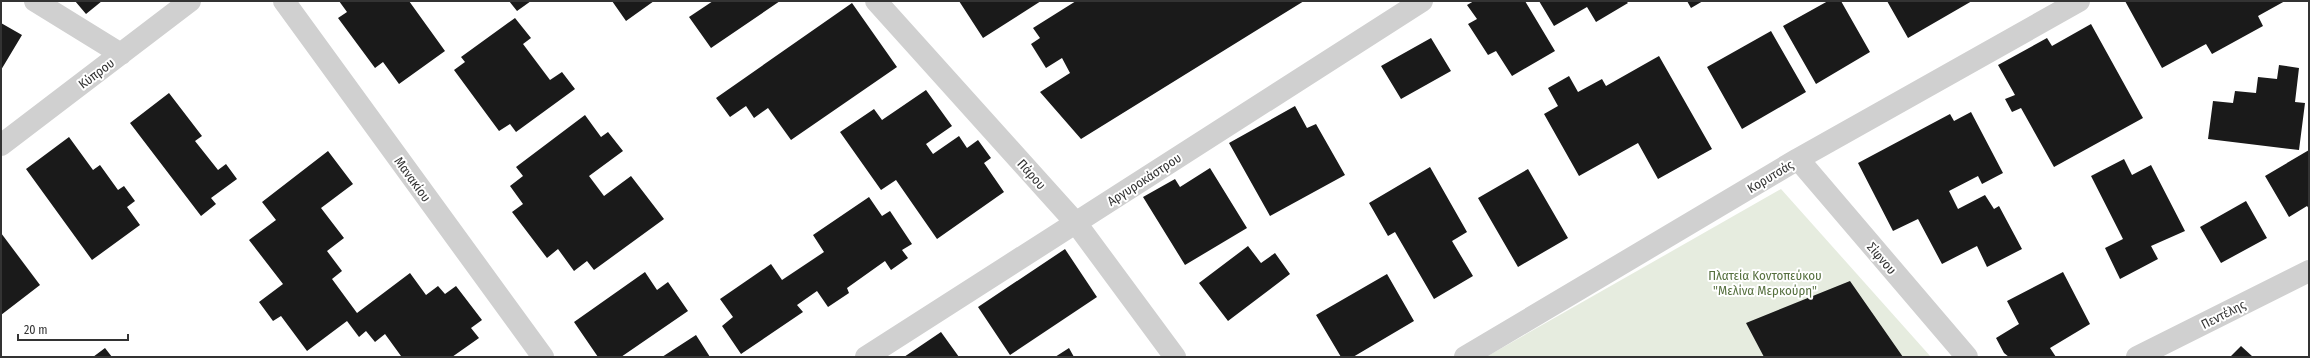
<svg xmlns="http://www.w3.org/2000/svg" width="2310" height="358" viewBox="0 0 2310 358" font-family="'Fira Sans Condensed',sans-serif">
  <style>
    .green { fill: #e6ecdf }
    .building { fill: #1a1a1a }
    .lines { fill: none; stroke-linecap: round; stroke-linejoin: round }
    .street { stroke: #d0d0d0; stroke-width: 22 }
    .labels { text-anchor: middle; stroke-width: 4; stroke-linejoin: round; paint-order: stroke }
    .street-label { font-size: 13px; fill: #333; stroke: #fff }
    .park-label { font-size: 13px; fill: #56703f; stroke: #fff }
  </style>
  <rect width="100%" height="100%" fill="#fff"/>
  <path class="green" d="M1781,189l150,168h-445z"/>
  <path class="building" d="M75,1h27l-16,13z
    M339,1h70l36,50 -46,33 -16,-22 -8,6 -37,-50 9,-6z
    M509,1h22l-14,10z
    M612,1h42l-28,20z
    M713,1h67l-69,47 -22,-31z
    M959,1h82l-58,37z
    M1076,1h228l-223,138 -41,-47 30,-19 -8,-15 -16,10 -15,-24 9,-6 -7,-10z
    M1474,1h51l30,50 -43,25 -16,-25 -8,4 -20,-31 9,-5 -10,-14z
    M1539,1h87l2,2 -32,19 -9,-15 -33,19z
    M1687,1h16l-12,7z
    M1828,1h13l29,51 -54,32 -33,-58z
    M1887,1h85l-64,37z
    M2125,1h160l-27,15 5,10 -51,28 -6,-10 -44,24z
    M852,3l45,64 -106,73 -23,-32 -14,10 -8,-12 -16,11 -14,-19z
    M515,18l16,20 -8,6 27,36 12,-8 13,17 -59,43 -6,-8 -11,7 -45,-61 11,-8 -4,-5z
    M1,23l21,12 -21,35z
    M2091,24l52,94 -89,49 -33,-59 -9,4 -7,-13 10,-4 -17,-30 49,-27 5,8z
    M1771,31l35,61 -64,37 -35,-62z
    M1431,38l20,33 -50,28 -20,-33z
    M1659,56l53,93 -54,30 -20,-36 -59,33 -35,-62 14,-8 -10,-18 21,-12 9,16 24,-13 4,7z
    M2279,65l20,3 -4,34 10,1 -6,47 -91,-11 5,-38 20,2 2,-12 21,2 2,-16 19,2z
    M926,90l26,36 -26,18 7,10 26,-18 8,12 11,-8 13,18 -7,5 20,29 -67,47 -41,-59 -15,10 -41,-58 34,-23 8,11z
    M169,93l33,43 -7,5 23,29 8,-6 11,15 -26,19 5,6 -15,12 -71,-93z
    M1295,106l12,22 9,-4 29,51 -75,41 -41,-73z
    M1971,112l32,61 -21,11 -4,-8 -29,15 9,18 27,-14 9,14 5,-3 23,43 -35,18 -10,-21 -35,18 -24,-45 -25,12 -35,-68 92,-49 4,7z
    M585,115l16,22 7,-5 15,19 -34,25 15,20 27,-20 33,43 -70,51 -7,-9 -13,10 -16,-22 -11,9 -35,-46 11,-8 -13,-18 13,-10 -7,-9z
    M69,137l24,33 7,-5 18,25 6,-4 11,15 -8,6 13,18 -48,35 -66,-91z
    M2309,150v59l-2,-3 -18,11 -24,-41z
    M328,151l25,33 -32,24 23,30 -17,13 15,20 -10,8 25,34 53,-40 16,22 12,-9 7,8 11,-8 26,34 -11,8 8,10 -27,19h-53l2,-1 -16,-22 -10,8 -9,-11 -7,6 -12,-16 -40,30 -26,-35 -8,5 -14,-19 24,-18 -34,-44 27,-20 -14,-18z
    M2124,159l8,16 19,-10 34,66 -34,15 7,13 -38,20 -15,-31 18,-9 -32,-63z
    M1430,167l37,65 -15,9 21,35 -39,23 -39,-67 -7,4 -19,-33z
    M1210,168l37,60 -62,37 -42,-68 32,-18 5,8z
    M1528,169l40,69 -50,29 -40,-69z
    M869,197l13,19 8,-5 22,33 -10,6 6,8 -17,12 -6,-9 -38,27 2,5 -21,14 -11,-16 -20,14 6,7 -62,42 -19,-28 11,-9 -13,-18 51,-35 11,16 42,-28 -11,-17z
    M2246,201l21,37 -46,25 -21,-36z
    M1,233l39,52 -39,30z
    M1248,246l13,17 14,-10 15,21 -62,47 -29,-38z
    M1065,249l32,48 -87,58 -32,-48z
    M645,272l12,18 11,-8 20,29 -67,46h-23l-24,-35z
    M2063,272l27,52 -40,24 6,9h-47l-5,-4 -8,-15 23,-14 -12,-23z
    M1387,274l27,47 -61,36h-12l-25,-42z
    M1850,281l53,76h-139l-18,-34z
    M941,332l18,25h-55z
    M696,335l14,22h-48z
    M2241,346l12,11h-23z
    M105,348l7,9h-19z
    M1069,348l5,9h-19z"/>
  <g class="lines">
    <path class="street" d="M35,1l86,53
      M284,1l259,356
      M876,1l200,222 99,134
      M1,145l189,-144
      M1798,159l169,198
      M866,357l556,-356
      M1465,357l333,-198 281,-158
      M2137,357l172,-86"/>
  </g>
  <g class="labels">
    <g class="street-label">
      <text transform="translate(96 73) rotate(-37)" y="5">Κύπρου</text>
      <text transform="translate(1032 174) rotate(48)" y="5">Πάρου</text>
      <text transform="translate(1770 176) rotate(-31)" y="5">Κορυτσάς</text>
      <text transform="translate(413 179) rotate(54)" y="5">Μανακίου</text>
      <text transform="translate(1144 179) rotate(-33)" y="5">Αργυροκάστρου</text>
      <text transform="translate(1882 258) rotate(49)" y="5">Σίφνου</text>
      <text transform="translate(2223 314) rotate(-27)" y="5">Πεντέλης</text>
    </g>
    <g class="park-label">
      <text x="1765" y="280">Πλατεία Κοντοπεύκου<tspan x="1765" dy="15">"Μελίνα Μερκούρη"</tspan></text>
    </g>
  </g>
  <rect width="2310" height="358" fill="none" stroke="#333333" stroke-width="4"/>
  <path d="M18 334v6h110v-6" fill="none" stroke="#333333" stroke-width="2"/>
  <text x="24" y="334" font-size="12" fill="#333333" stroke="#ffffff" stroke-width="3" paint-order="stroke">20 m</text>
</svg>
